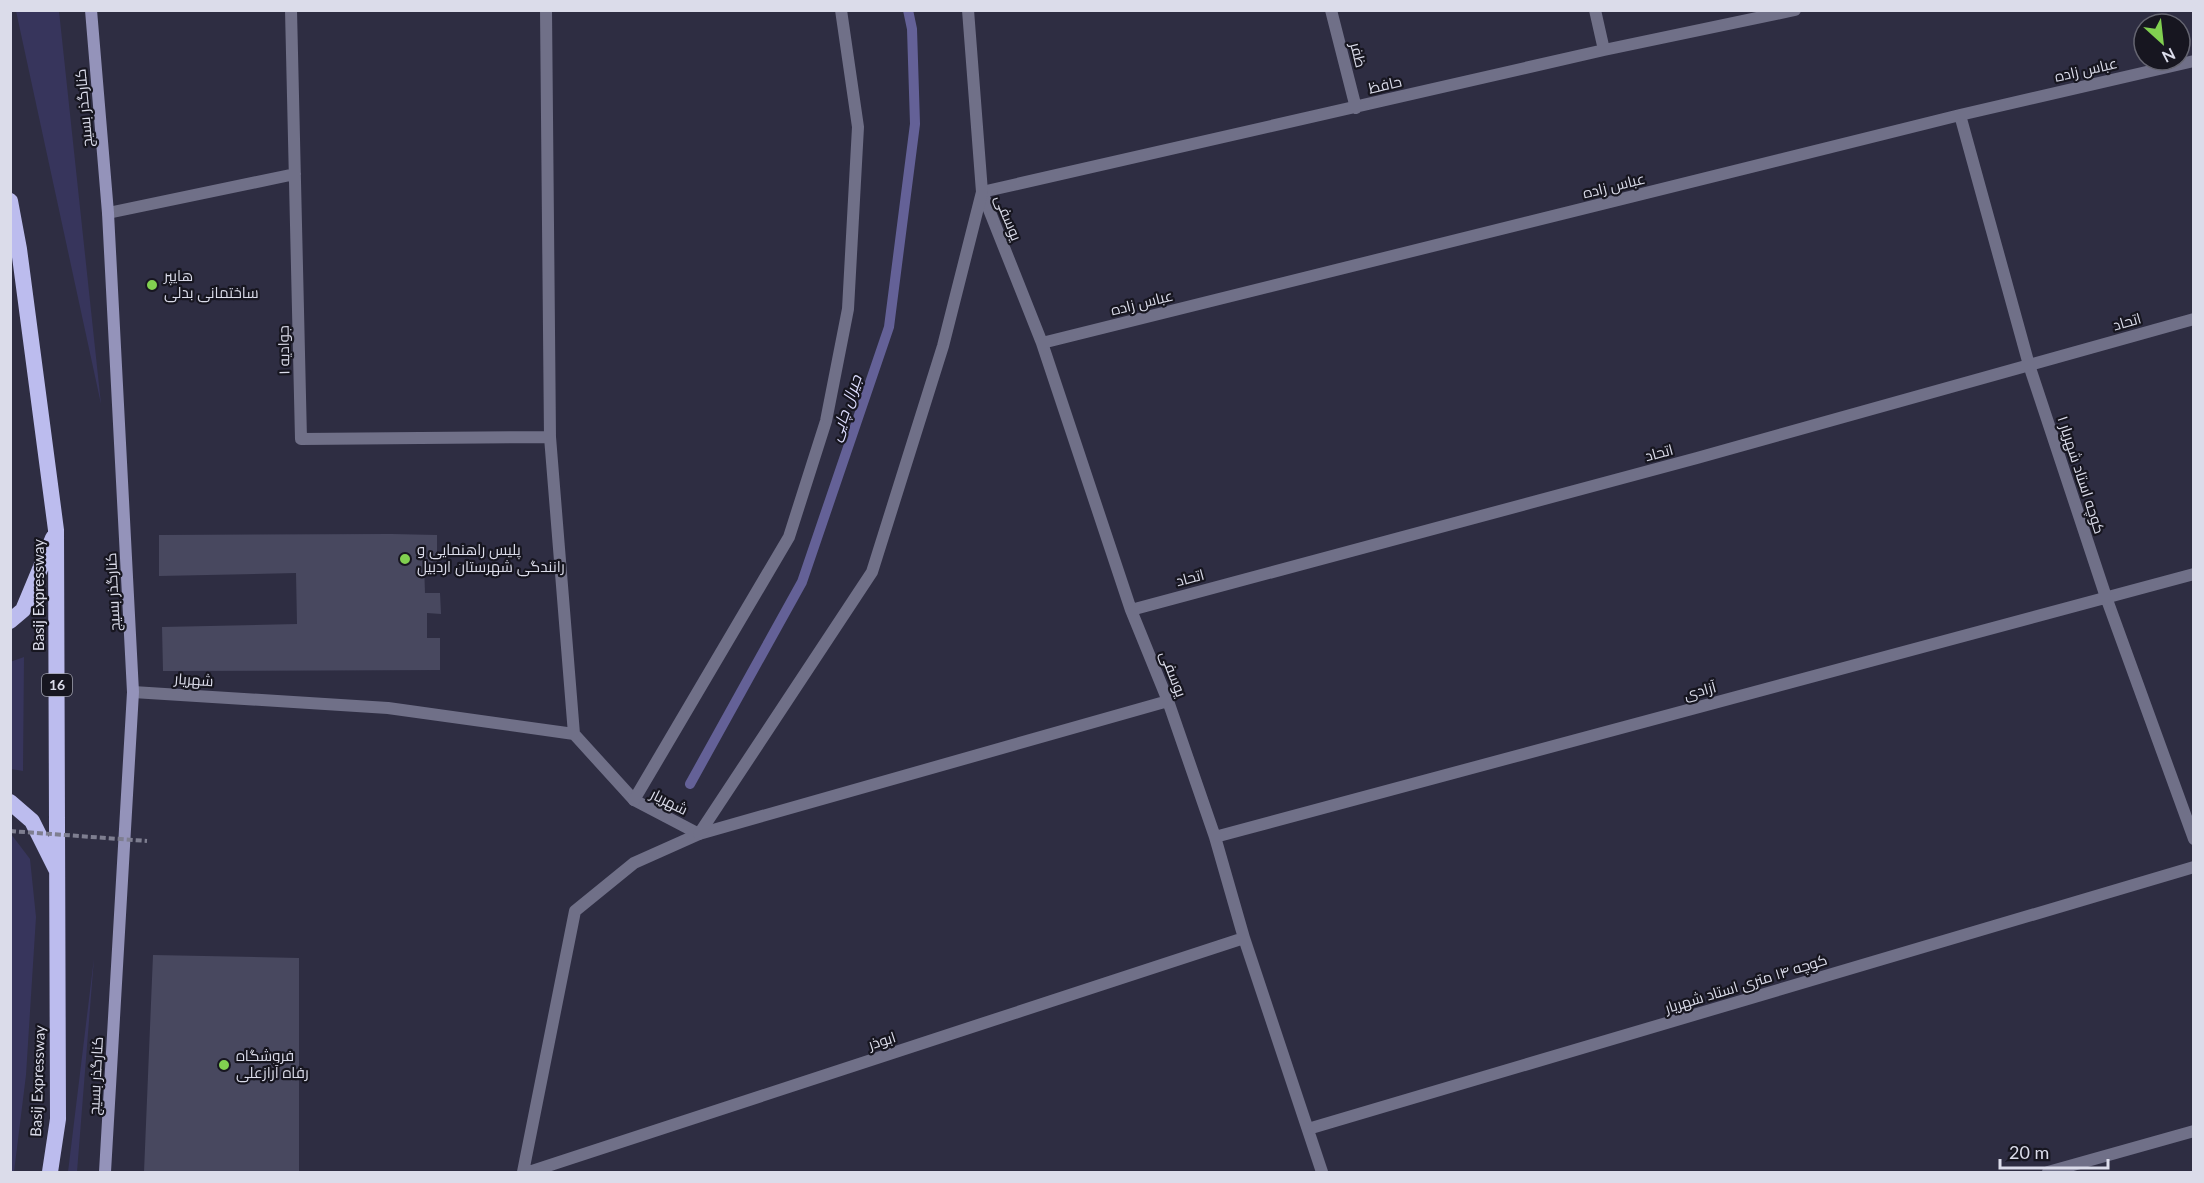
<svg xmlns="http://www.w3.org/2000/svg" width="2204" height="1183" viewBox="0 0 2204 1183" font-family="Lato,Cairo,sans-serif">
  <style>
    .green { fill: #37355c }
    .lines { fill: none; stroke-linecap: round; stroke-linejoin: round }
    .stream { stroke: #646197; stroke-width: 10 }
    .building { fill: #48485f }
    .minor { stroke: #707088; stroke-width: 12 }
    .tertiary { stroke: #707088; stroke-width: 12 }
    .secondary { stroke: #9493ba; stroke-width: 12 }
    .trunk { stroke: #bcbcee; stroke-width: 16 }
    .path-bridge { stroke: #7e7e90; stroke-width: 4; stroke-dasharray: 6 3; stroke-linecap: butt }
    .poi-dot { fill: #81d050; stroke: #171620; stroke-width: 2 }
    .labels { text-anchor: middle; stroke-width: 4.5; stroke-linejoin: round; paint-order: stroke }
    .shield { fill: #171620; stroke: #a0a1ad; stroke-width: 1.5 }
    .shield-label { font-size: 14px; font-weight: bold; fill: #dbdcea }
    .street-label { font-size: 15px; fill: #dbdcea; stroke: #171620 }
    .poi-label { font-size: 15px; fill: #dbdcea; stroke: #171620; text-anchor: start }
    .water-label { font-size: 16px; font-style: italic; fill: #ddddfe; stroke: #171620 }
  </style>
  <rect width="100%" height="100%" fill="#2e2d42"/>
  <path class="green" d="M16,11h43l42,393z
    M24,657l-1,114 -12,-2 -1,-107z
    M11,834l19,25 6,58 -10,158 -12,97h-4z
    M94,958l-17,214h-9z"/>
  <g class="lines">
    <path class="stream" d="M690,784l112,-202 87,-255 26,-203 -3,-95 -4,-19"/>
  </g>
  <path class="building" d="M391,534l46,1v30l-13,-1 1,29h15l1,21 -14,-1v25h13v32l-277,1 -1,-44 135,-3 -1,-51 -137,3v-41z
    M153,955l146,3v214h-155z"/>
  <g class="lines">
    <path class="minor" d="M291,10l10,429 249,-2
      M546,10l4,427 24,297
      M1331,10l25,98
      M1595,10l9,40
      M1960,115l69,250 77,232 88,242
      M108,213l187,-39
      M1042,343l918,-228 234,-54
      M1131,610l566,-152 497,-139
      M133,692l255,16 186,26 60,66 65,34
      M1215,837l979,-263
      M1308,1129l886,-262
      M523,1172l52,-261 59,-48 65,-29 469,-133
      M529,1172l715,-234
      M1322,1172l-78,-234 -29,-101 -47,-136 -37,-91 -89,-267 -60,-151 622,-142 191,-40
      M2048,1172l146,-41"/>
    <path class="tertiary" d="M634,800l155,-263 37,-116 22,-112 10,-182 -17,-117
      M699,834l173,-262 71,-226 39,-154 -14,-182"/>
    <path class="secondary" d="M91,10l17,203 25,479 -28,480"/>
    <path class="trunk" d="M10,201l9,48 37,281 2,589 -8,53
      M10,621l13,-11 30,-72
      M10,802l22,19 24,48"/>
    <path class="path-bridge" d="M10,831l137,10"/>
  </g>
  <g class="poi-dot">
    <circle cx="152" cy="285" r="6"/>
    <circle cx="405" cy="559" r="6"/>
    <circle cx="224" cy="1065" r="6"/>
  </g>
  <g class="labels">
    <rect class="shield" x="42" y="674" width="30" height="22" rx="4.5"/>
    <g class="shield-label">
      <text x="57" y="690">16</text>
    </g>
    <g class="street-label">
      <text transform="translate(1358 55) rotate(76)" y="5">ظفر</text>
      <text transform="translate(2086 70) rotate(-13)" y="5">عباس زاده</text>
      <text transform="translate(1385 85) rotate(-13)" y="5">حافظ</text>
      <text transform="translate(84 108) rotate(-95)" y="5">کنارگذر بسیج</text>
      <text transform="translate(1614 186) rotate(-14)" y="5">عباس زاده</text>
      <text transform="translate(1008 218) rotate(68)" y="5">یوسفی</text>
      <text transform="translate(1142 303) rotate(-14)" y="5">عباس زاده</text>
      <text transform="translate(2127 322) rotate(-16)" y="5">اتحاد</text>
      <text transform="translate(284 350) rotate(-91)" y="5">جوادیه ۱</text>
      <text transform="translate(1659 453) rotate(-15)" y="5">اتحاد</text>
      <text transform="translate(2081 475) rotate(72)" y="5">کوچه استاد شهریار ۱</text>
      <text transform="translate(1190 578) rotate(-15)" y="5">اتحاد</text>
      <text transform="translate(113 592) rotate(-93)" y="5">کنارگذر بسیج</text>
      <text transform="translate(39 595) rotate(-90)" y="5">Basij Expressway</text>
      <text transform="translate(1173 674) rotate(69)" y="5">یوسفی</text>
      <text transform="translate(194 680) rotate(4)" y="5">شهریار</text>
      <text transform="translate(1700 691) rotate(-15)" y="5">آزادی</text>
      <text transform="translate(669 802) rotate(27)" y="5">شهریار</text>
      <text transform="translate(1746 984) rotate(-17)" y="5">کوچه ۱۴ متری استاد شهریار</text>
      <text transform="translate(882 1041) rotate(-18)" y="5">ابوذر</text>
      <text transform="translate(96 1076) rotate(-87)" y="5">کنارگذر بسیج</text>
      <text transform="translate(38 1081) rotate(-88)" y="5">Basij Expressway</text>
    </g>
    <g class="poi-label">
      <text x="164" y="281">هایپر<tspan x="164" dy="17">ساختمانی بدلی</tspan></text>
      <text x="417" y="555">پلیس راهنمایی و<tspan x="417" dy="17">رانندگی شهرستان اردبیل</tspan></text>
      <text x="236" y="1061">فروشگاه<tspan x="236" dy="17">رفاه آرازعلی</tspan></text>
    </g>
    <g class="water-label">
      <text transform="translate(845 408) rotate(-71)" y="6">جیرال چایی</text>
    </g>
  </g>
  <rect width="2204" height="1183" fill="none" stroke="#dbdcea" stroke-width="24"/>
  <g transform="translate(2162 42) rotate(153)"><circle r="28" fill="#171620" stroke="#656571" stroke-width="1.5"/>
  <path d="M0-4.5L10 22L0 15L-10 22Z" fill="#81d050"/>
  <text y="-9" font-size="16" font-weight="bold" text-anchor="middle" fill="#dbdcea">N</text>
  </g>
  <path d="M2000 1159v9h108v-9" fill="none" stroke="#dbdcea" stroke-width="3"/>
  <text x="2009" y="1159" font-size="18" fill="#dbdcea" stroke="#171620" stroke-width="4.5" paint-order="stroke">20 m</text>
</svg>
